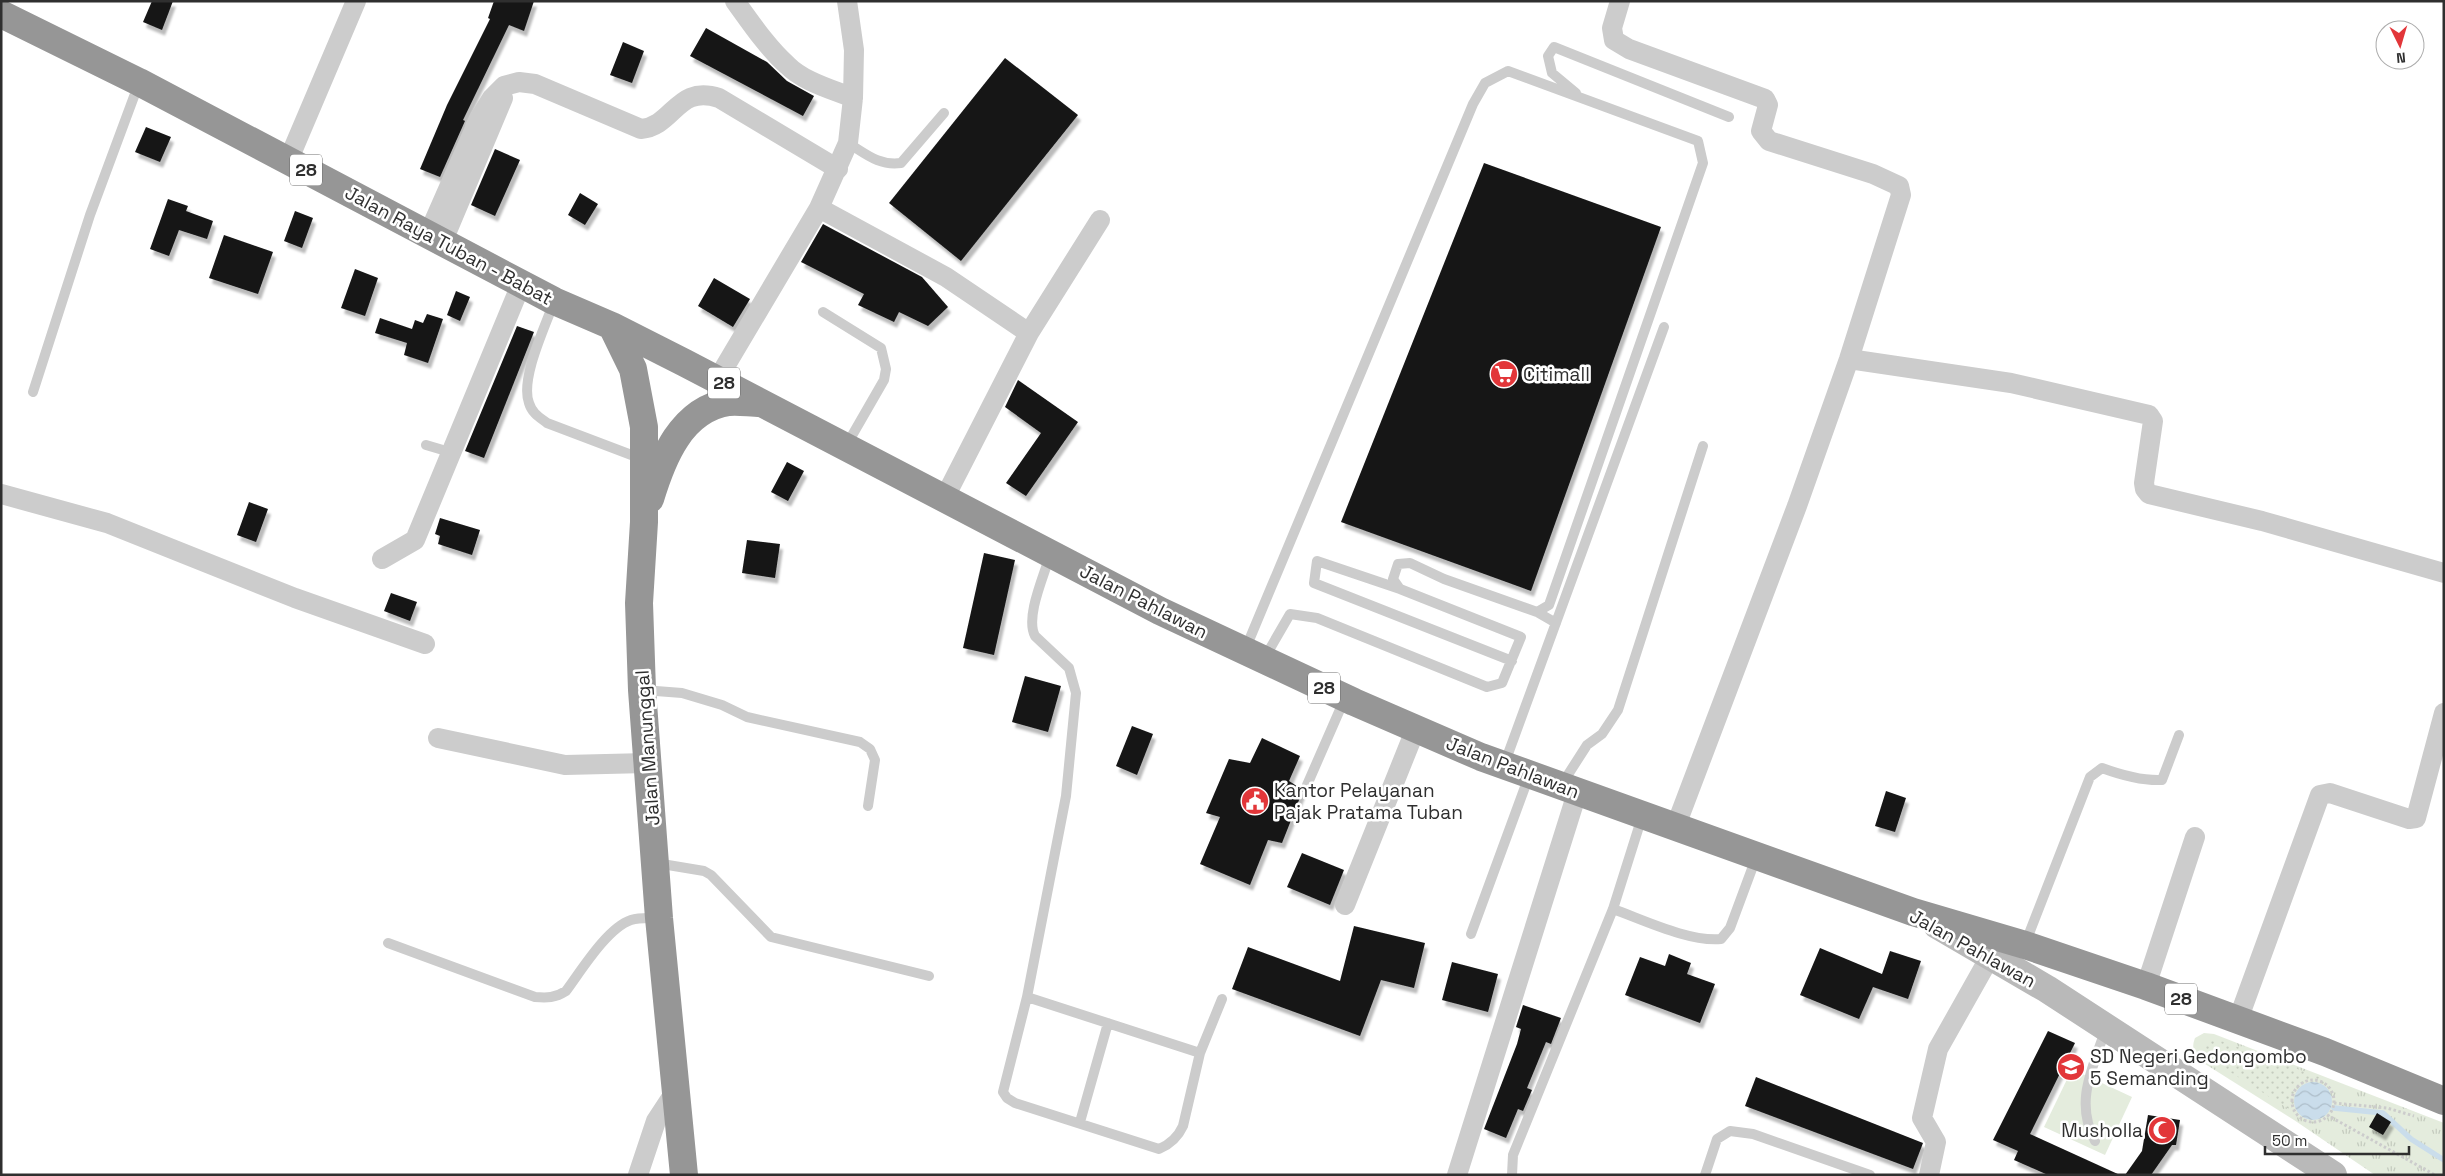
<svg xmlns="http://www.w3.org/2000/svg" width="2445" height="1176" viewBox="0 0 2445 1176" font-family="'Space Grotesk',sans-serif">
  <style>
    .grass { fill: #e4ecdd }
    .park { fill: url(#park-tufts) }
    .garden { fill: url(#garden-dots) }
    .water { fill: url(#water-waves) }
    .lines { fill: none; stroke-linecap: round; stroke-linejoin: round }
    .stream { stroke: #caddeb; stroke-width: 5.5 }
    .building { fill: #161616; filter: url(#shadow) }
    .path { stroke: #ccc; stroke-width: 3; stroke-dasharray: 2.5 2.5; stroke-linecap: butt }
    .lane { stroke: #ccc; stroke-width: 10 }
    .street { stroke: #ccc; stroke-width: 20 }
    .secondary { stroke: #b9b9b9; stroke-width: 28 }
    .highway { stroke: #969696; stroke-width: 28 }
    .labels { text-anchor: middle; stroke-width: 5; stroke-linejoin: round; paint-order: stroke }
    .shield { fill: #fff; stroke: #6d6d6d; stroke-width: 1 }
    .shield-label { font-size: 18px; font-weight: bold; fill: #2f2f2f }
    .street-label { font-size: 19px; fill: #2f2f2f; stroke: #fff }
    .poi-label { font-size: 19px; fill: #2f2f2f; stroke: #fff; text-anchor: start }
  </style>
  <defs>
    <pattern id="park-tufts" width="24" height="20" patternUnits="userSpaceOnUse" patternTransform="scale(1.25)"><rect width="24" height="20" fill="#e4ecdd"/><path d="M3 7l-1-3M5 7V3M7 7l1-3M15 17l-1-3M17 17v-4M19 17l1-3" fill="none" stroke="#c4cbbe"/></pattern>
    <pattern id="garden-dots" width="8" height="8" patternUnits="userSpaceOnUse" patternTransform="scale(1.25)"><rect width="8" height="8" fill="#e4ecdd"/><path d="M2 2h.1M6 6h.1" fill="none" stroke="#c4cbbe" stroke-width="1.8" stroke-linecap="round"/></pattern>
    <pattern id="water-waves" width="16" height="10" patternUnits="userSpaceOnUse" patternTransform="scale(1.25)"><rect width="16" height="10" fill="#caddeb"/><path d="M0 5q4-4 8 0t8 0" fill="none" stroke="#aebeca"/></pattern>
    <filter id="shadow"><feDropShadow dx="3" dy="5.5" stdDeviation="1" flood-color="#0004"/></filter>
  </defs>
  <rect width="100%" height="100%" fill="#fff"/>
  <path class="grass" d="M2072,1069l60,28 -27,58 -61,-28z"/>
  <path class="park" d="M2204,1033l10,1 230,89v52h-69l-81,-55 -92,-58c-8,-7 -11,-14 -7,-24z"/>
  <path class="garden" d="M2213,1038l117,43 -2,7 -3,-3 -18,-3c-12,6 -16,18 -10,30l20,7 -3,6 -106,-67 -4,-7v-8z"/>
  <path class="water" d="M2294 1101a19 19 0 1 1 38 0a19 19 0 1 1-38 0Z"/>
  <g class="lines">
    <path class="stream" d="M2334,1108l49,5 28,26 33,21"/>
  </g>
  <path class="building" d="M152,1h21l-11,29 -19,-8z
    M494,1h40l-10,30 -15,-6 -46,95 2,1 -25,56 -20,-8 27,-64 43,-86 -2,-1z
    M706,28l61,34 20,19 27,15 -11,20 -113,-60z
    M623,42l21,9 -12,32 -22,-8z
    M1005,58l73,57 -117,146 -72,-58z
    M146,127l25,10 -11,25 -25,-10z
    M495,149l25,11 -25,56 -24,-11z
    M1484,163l177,64 -130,364 -190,-69z
    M580,193l18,11 -13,21 -17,-10z
    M168,199l20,7 -2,5 27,10 -6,18 -28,-9 -10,26 -19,-7z
    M295,211l18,7 -11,30 -18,-7z
    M823,224l99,53 26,30 -20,19 -29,-14 -5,10 -36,-17 6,-11 -63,-32z
    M224,235l49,17 -15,42 -49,-16z
    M355,269l23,9 -13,38 -24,-8z
    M714,278l36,21 -17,28 -35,-21z
    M456,291l14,6 -10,24 -13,-6z
    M427,314l16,5 -15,44 -24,-8 3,-12 -32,-10 5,-15 32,11 3,-9 8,3z
    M517,326l17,6 -50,126 -19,-7z
    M1018,380l60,42 -52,74 -20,-13 35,-50 -36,-26z
    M787,462l17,9 -16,30 -17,-9z
    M249,502l19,7 -12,33 -19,-7z
    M440,518l40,12 -8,25 -34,-11 2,-8 -5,-2z
    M747,540l33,4 -5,34 -33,-5z
    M984,553l31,7 -21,95 -31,-7z
    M391,593l26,9 -7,19 -26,-10z
    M1025,676l36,10 -13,46 -36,-10z
    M1132,726l21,8 -16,41 -21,-9z
    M1262,738l38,18 -11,25 14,9 -21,53 -14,-3 -18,45 -50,-21 20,-47 -14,-4 23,-54 21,4z
    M1886,791l20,7 -11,34 -20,-6z
    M1302,853l42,17 -14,35 -43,-18z
    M1354,926l71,17 -11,45 -33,-8 -21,56 -128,-47 16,-42 92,34z
    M1820,948l62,26 8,-23 31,10 -13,38 -35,-12 -14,32 -59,-24z
    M1669,954l22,9 -4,11 28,10 -15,39 -75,-28 15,-38 25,9z
    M1452,962l46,12 -10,38 -46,-12z
    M1523,1005l38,13 -10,26 -5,-2 -19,46 5,2 -9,21 -5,-2 -12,29 -22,-9 33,-85 4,-15 -5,-2z
    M2048,1031l27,12 -45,91 90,41h-72l-34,-15 4,-9 -25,-11z
    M1756,1077l167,66 -10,26 -168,-63z
    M2377,1113l14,9 -8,13 -14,-8z
    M2148,1115l32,5 -4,25h-4l-21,30h-26l17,-24z"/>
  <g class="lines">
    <path class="path" d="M2292 1101a21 21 0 1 1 42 0a21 21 0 1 1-42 0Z
      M2334,1103l53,5 27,8
      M2327,1115l108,60"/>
    <path class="lane" d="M1576,93l-24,-20 -4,-17 6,-9 175,70
      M848,143c18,11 31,23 53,20l43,-50
      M554,302c-9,25 -34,77 -25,101 3,10 10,14 18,20l95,36
      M823,312l58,36 5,21 -2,11 -38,66
      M33,392l57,-177 49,-132
      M426,445l27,8
      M1050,555c-6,21 -25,62 -15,81l34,32 7,25 -10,103 -39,201 -24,95 4,6 8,5 144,46c12,-5 19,-12 24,-23l17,-73 22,-54
      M1537,612l19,11
      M1245,650l228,-546 12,-21 23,-12 190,70 5,22 -154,442 -12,7 -93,-33 -34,-16 -12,1 -5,15 7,10
      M1264,659l26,-45 27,4 170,69 15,-4 19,-46 -121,-48 -83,-28 -3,22 198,78
      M643,690l39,3 40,12 25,12 113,25 10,7 5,11 -7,46
      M1504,765l160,-438
      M1562,784l25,-39 15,-11 16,-24 85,-264
      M1307,785l38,-87
      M656,863l48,8 7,4 60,62 158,39
      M1613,909c31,11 76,33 108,30l9,-11 26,-70
      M1471,934l58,-158
      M388,943l147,54c12,1 20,1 31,-6 15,-20 41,-63 65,-71 9,-3 18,-2 27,-2
      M2025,944l65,-167 12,-9c19,7 39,13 60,12l17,-45
      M1027,997l173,56
      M1080,1122l28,-99
      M2095,1141c-21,-40 -2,-73 11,-113
      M1512,1175l1,-20 100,-246 29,-92
      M1705,1175l12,-36 13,-8 23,3 117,41"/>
    <path class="street" d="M735,1c16,22 32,46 52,64 17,17 44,24 66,33
      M1620,1l-8,27 2,12 15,9 136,50 3,6 -7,26 8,10 104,33 26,12 2,9 -52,164 -52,147 -122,322
      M288,161l68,-160
      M819,208l127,69 83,56
      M428,235l51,-116 13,-21 12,-12 15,-4 16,2 106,45c33,-3 36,-45 78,-31l119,71
      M442,243l61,-145
      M1849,359l162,24 138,32 4,6 -9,62 1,6 4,5 113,27 182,52
      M717,380l102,-172 29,-65 5,-45 1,-48 -7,-49
      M1,494l106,29 188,75 130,46
      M944,499l85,-166 71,-113
      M382,559l33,-19 107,-258
      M438,738l127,27 82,-2
      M1345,905l71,-177
      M2146,986l49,-149
      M2238,1020l82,-225 10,-2 79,26 7,-1 28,-105
      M638,1175l18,-54 19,-29
      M1457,1175l120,-382
      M1929,1175l7,-33 -14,-24 16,-69 53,-94"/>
    <path class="secondary" d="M1937,925l110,64 286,186"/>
    <path class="highway" d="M1,14l138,68 415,219 58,25 73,37 475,248 194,91 127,55 432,155 112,33 121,41 179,66 119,49
      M612,326l21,43 11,58v95l-5,81 3,87 17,228 25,257
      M650,499c12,-40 31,-90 79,-97 10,-1 21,1 31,1"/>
  </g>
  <defs>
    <symbol id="supermarket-disc" viewBox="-11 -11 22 22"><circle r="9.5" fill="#e23639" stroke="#fff"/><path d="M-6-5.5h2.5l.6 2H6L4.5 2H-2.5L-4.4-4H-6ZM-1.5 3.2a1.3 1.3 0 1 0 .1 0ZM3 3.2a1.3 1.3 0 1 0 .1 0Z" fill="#fff"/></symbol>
    <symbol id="civic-disc" viewBox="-11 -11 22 22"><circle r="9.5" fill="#e23639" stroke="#fff"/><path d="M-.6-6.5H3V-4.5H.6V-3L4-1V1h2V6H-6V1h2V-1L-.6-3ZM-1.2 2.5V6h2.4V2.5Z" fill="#fff"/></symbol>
    <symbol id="school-disc" viewBox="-11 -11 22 22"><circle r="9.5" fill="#e23639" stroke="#fff"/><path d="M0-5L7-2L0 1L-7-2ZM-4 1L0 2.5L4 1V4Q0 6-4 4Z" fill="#fff"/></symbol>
    <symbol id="mosque-disc" viewBox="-11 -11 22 22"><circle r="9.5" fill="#e23639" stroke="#fff"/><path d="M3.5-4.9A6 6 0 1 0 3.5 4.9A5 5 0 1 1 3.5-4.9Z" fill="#fff"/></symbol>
  </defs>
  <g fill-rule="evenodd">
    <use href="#supermarket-disc" x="1488" y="358" width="32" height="32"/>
    <use href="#civic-disc" x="1239" y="785" width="32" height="32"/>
    <use href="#school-disc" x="2055" y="1051" width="32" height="32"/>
    <use href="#mosque-disc" x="2146" y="1114" width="32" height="32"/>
  </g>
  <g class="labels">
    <g class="shield">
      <rect x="290" y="154.5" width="32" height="31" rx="4"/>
      <rect x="708" y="367.5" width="32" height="31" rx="4"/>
      <rect x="1308" y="672.5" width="32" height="31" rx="4"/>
      <rect x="2165" y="983.5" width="32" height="31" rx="4"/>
    </g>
    <g class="shield-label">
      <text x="306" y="176">28</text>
      <text x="724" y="389">28</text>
      <text x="1324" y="694">28</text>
      <text x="2181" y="1005">28</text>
    </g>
    <g class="street-label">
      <text transform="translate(449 245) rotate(28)" y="7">Jalan Raya Tuban - Babat</text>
      <text transform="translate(1144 601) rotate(27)" y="7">Jalan Pahlawan</text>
      <text transform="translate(647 748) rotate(-94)" y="7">Jalan Manunggal</text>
      <text transform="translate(1513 767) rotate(21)" y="7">Jalan Pahlawan</text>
      <text transform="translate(1973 948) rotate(29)" y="7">Jalan Pahlawan</text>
    </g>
    <g class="poi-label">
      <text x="1523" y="381">Citimall</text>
      <text x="1274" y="797">Kantor Pelayanan<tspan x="1274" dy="22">Pajak Pratama Tuban</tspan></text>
      <text x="2090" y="1063">SD Negeri Gedongombo<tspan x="2090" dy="22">5 Semanding</tspan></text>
      <text x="2143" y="1137" text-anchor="end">Musholla</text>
    </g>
  </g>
  <rect width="2445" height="1176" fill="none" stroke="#2f2f2f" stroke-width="5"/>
  <g transform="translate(2400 45) rotate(175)"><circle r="24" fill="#ffffff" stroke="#acacac"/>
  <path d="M0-4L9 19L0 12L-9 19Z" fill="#e23639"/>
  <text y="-8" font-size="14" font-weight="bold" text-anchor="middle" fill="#2f2f2f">N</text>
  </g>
  <path d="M2265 1146v8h144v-8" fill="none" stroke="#2f2f2f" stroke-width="2.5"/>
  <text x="2272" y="1146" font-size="15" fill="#2f2f2f" stroke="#ffffff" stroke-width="4" paint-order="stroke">50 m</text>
</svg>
